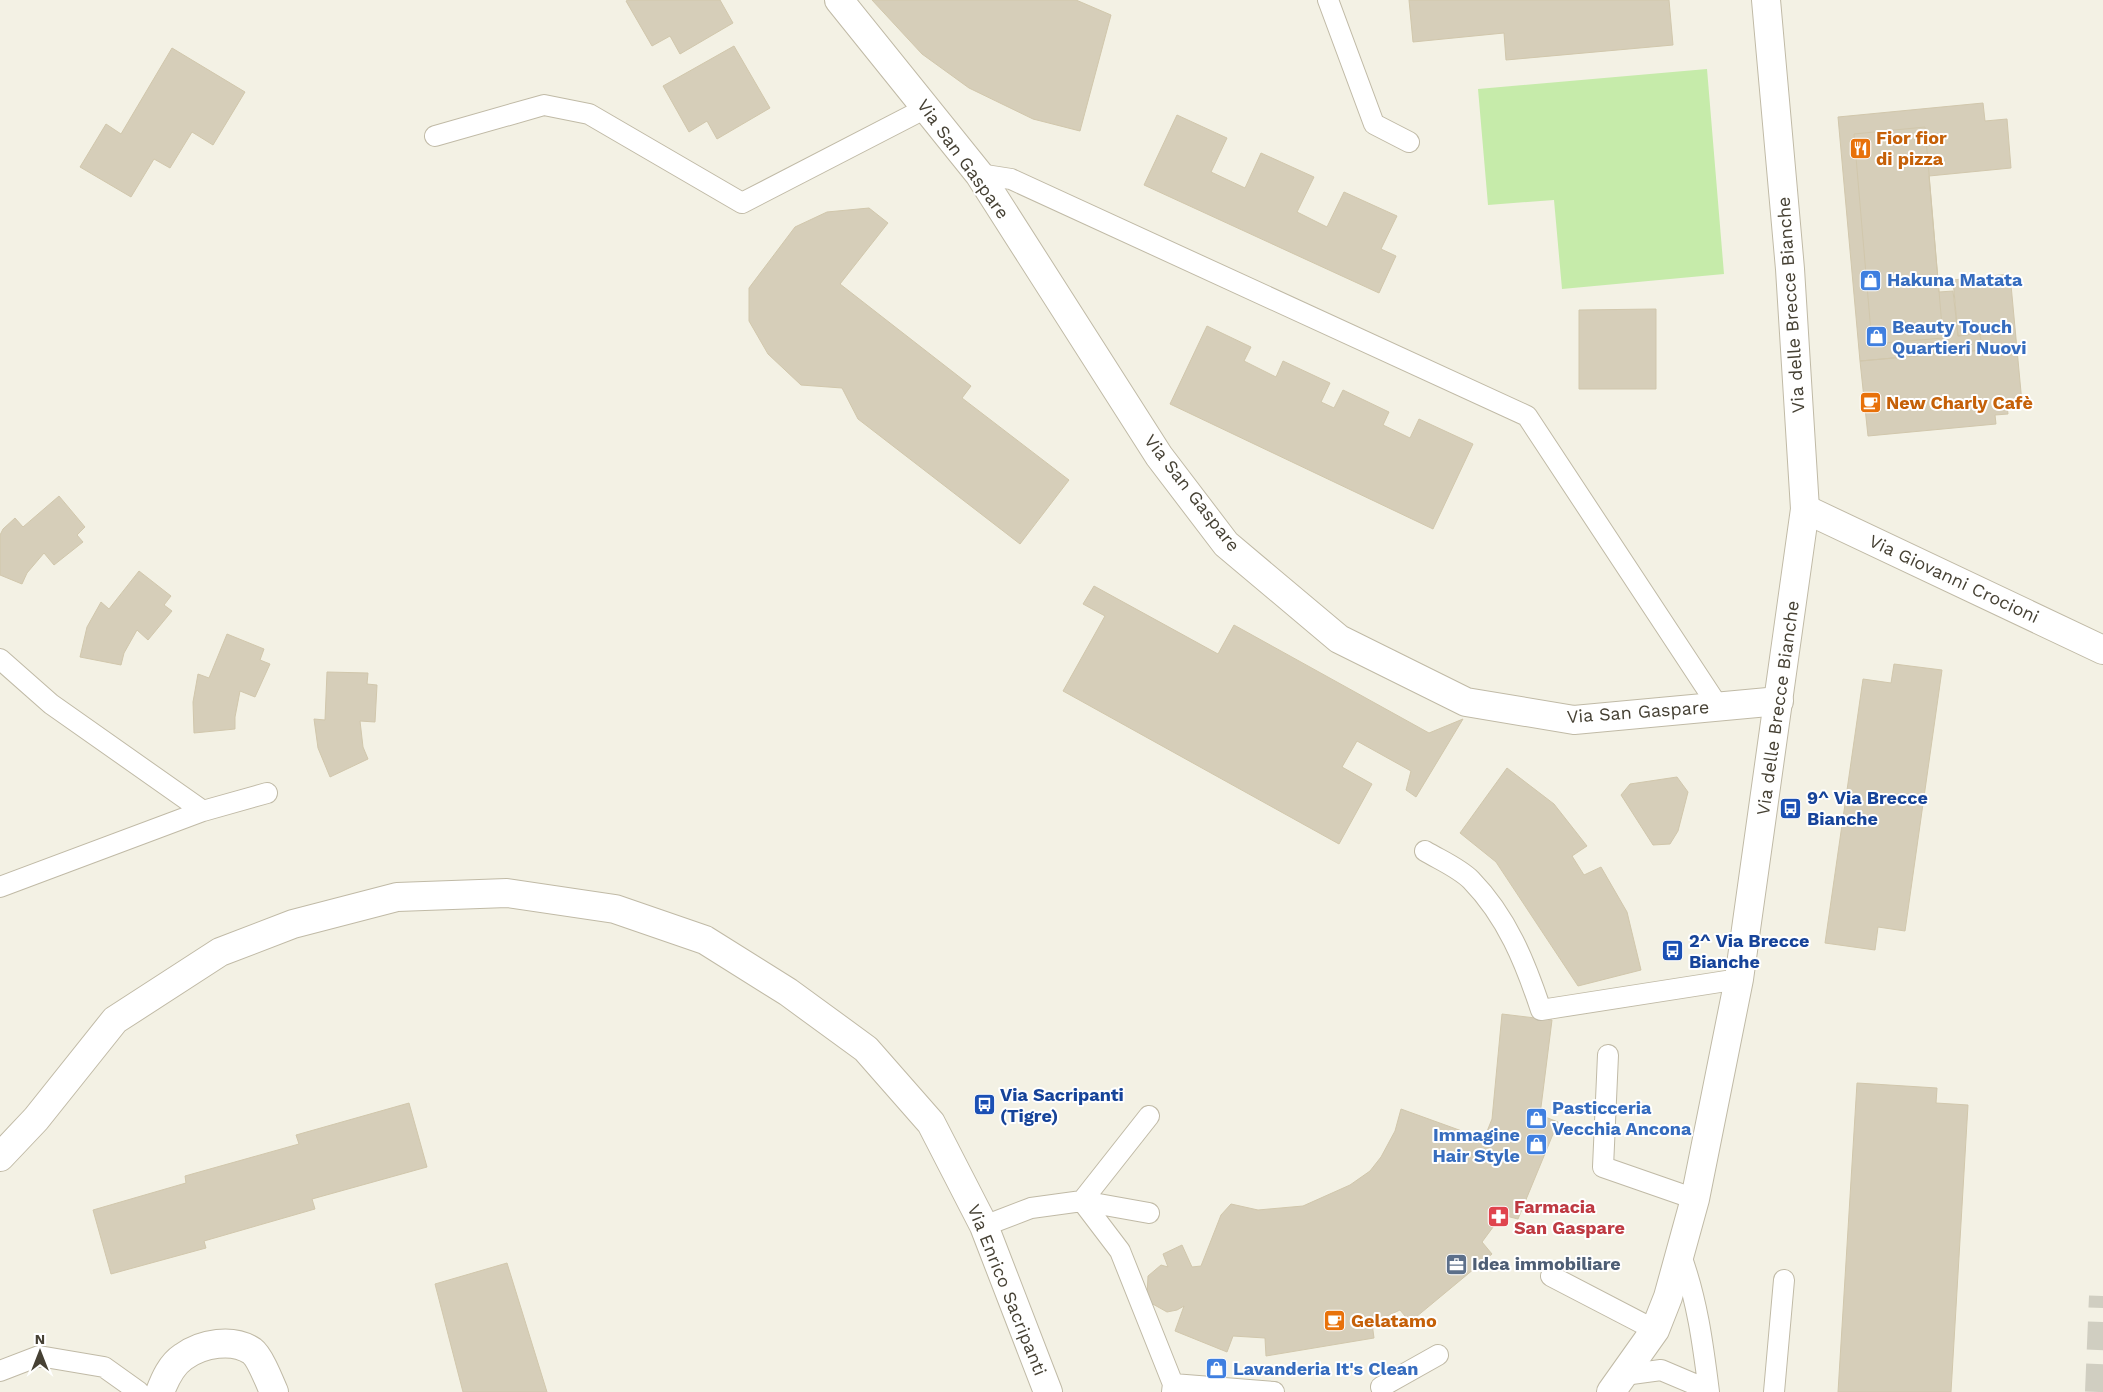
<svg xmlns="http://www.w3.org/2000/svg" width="2103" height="1392" viewBox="0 0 2103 1392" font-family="'Work Sans',sans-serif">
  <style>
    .green { fill: #c6ebaa }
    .building { fill: #d6ceb9; stroke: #d1c7ac }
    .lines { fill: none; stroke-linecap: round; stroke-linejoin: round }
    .trunk-tunnel { stroke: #d0cec1; stroke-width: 28; stroke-dasharray: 28 14; stroke-linecap: butt }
    .service-casing { stroke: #c0baa6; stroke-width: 22 }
    .minor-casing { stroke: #c0baa6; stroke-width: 30 }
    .tertiary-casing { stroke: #c0baa6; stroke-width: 30 }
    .service { stroke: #fff; stroke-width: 20 }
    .minor { stroke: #fff; stroke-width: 28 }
    .tertiary { stroke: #fff; stroke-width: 28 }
    .labels { text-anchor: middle; stroke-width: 4; stroke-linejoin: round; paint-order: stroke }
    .food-label { font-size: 18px; font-weight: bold; fill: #c56008; stroke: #fff; text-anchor: start }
    .street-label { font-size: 18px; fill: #464134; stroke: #fff }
    .shop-label { font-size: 18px; font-weight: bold; fill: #366cbe; stroke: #fff; text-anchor: start }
    .transit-label { font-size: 18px; font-weight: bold; fill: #164399; stroke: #fff; text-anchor: start }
    .health-label { font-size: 18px; font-weight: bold; fill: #be3a42; stroke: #fff; text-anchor: start }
    .service-label { font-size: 18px; font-weight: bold; fill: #4e5e75; stroke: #fff; text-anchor: start }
  </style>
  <rect width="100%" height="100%" fill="#f3f1e4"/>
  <path class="green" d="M1707,69l17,205 -162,15 -8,-89 -66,5 -10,-116z"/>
  <path class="building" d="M628,0h92l13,23 -53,31 -10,-18 -18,10 -26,-45z
    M872,0h204l35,15 -31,116 -47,-12 -64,-31 -47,-34z
    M1409,0h260l4,45 -167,15 -2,-27 -91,9z
    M734,46l36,62 -53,31 -10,-18 -18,11 -26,-46z
    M172,48l73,44 -32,53 -21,-13 -22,36 -16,-9 -23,38 -51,-30 26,-43 15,10z
    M1983,103l2,18 22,-2 4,49 -82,8 10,116 14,-1 5,45 22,-3 2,17 -122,11 -22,-244z
    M1177,115l50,23 -16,34 34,16 16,-35 53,24 -17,35 30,15 17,-35 53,24 -16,33 15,7 -17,37 -235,-108z
    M1925,127l18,211 -71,6 -18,-210z
    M869,208l19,15 -48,61 131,102 -9,12 107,82 -49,64 -162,-125 -16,-31 -41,-3 -33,-31 -19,-33v-33l46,-61 32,-15z
    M2010,274l12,129 -15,2 1,9 -13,1 1,9 -128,12 -8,-75 122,-11 -2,-17 -22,3 -5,-56z
    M1656,309v80h-77v-79z
    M1207,326l44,21 -7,14 32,16 7,-16 47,22 -9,19 13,6 9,-18 46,22 -6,13 27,13 9,-19 54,25 -40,85 -263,-125z
    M59,496l26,31 -8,8 6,7 -29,23 -10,-12 -17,20 -5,11 -22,-9v-40l3,-6 12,-11 8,9z
    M139,571l32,25 -7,9 8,6 -24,29 -11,-10 -13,23 -3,12 -41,-8 7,-30 14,-25 8,7z
    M1094,586l124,68 16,-29 195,108 34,-14 -47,78 -10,-7 5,-19 -54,-30 -15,26 30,17 -33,60 -276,-153 42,-75 -22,-12z
    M227,634l37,15 -4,11 10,4 -15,33 -15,-6 -5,26v12l-41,4 -1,-31 5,-28 11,4z
    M1894,664l48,6 -37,261 -27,-4 -3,23 -50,-7 38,-264 28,4z
    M327,672l41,1 -1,11 10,1 -2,37 -15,-1 3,26 5,12 -38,18 -12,-29 -4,-29 11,1z
    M1507,768l47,36 33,42 -15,10 12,19 17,-8 26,45 14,58 -63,16 -82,-124 -36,-29z
    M1677,777l11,15 -10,39 -8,13 -17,1 -32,-50 9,-11z
    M1502,1014l50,6 -12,95 18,7 -40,97 -16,-4 -20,27 10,12 -82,68 -10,-12 -28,13 2,15 -108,18 -1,-18 -32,-2 -6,16 -52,-21 9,-25 -7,4 -10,2 -16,-9 -4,-7 1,-20 13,-11 7,2 -5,-13 19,-9 10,22 9,-1 20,-51 10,-11 27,6 45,-4 47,-21 20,-14 11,-14 14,-26 6,-22 83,30 8,-20z
    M1857,1083l80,5 -1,15 32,2 -17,287h-113z
    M409,1103l18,64 -115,32 3,10 -111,32 2,7 -95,26 -18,-64 93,-27 -1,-7 114,-32 -3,-9z
    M507,1263l40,129h-84l-28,-108z"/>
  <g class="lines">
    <path class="trunk-tunnel" d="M2099,1392l4,-96"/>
    <defs>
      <path id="service" d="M1328,0l46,124 35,18
        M435,136l109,-31 45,9 153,89 184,-95
        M979,174l32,5 516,237 191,290
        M0,659l51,45 152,107
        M1425,851c15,9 34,17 46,29 36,37 54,82 70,130l198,-31
        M0,887l203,-76 64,-18
        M1608,1055l-5,112 92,32
        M1149,1116l-67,85 67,12
        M984,1226l47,-18 51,-7 38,50 53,133 -1,8
        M1680,1253c17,45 23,91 29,139
        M1551,1276l104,54
        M0,1371l39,-15 65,11 35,25
        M1624,1375l37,-5 33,14 6,8
        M1173,1384l101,8
        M1383,1392l-2,-5 57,-32
        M1774,1392l10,-112"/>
      <path id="minor" d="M839,0l140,174 180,282 67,88 113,95 127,63 108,18 205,-19
        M1805,509l298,141
        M160,1392c5,-13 11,-27 23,-35 19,-14 50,-19 69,-6 8,6 18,32 22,41"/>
      <path id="tertiary" d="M0,1157l36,-38 79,-99 105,-68 73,-28 104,-27 110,-4 108,16 90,31 83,52 78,57 65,74 53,103 64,166
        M1611,1392l44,-62 13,-33 27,-98 44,-220 66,-470 -15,-240 -24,-269"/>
    </defs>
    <use href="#service" class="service-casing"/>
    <use href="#minor" class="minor-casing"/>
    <use href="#tertiary" class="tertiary-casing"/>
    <use href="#service" class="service"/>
    <use href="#minor" class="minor"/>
    <use href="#tertiary" class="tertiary"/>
  </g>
  <defs>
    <symbol id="restaurant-square" viewBox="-11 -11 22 22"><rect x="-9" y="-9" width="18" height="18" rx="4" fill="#e8710a" stroke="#fff"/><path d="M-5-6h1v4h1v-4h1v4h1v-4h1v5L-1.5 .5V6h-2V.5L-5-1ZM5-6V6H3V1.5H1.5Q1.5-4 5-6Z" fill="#fff"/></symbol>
    <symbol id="shop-square" viewBox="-11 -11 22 22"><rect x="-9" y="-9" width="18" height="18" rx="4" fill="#3f7fe0" stroke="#fff"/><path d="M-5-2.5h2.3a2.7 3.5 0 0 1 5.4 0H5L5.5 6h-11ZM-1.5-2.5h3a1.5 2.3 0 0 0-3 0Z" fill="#fff"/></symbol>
    <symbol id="cafe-square" viewBox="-11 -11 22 22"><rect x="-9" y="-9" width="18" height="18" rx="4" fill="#e8710a" stroke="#fff"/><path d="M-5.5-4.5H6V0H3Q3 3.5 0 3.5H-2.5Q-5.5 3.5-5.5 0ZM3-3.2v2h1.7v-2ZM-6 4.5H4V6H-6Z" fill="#fff"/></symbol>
    <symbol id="bus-square" viewBox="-11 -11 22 22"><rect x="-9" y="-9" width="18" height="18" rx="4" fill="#1a4fb4" stroke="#fff"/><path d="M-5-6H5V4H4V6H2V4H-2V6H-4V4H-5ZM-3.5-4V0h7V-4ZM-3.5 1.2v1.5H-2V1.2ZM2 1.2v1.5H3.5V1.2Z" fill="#fff"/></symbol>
    <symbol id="pharmacy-square" viewBox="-11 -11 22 22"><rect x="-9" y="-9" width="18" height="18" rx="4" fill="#e0444e" stroke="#fff"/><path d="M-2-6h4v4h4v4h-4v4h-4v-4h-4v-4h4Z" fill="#fff"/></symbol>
    <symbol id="office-square" viewBox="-11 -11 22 22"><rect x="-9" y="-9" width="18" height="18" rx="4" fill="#5c6f8a" stroke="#fff"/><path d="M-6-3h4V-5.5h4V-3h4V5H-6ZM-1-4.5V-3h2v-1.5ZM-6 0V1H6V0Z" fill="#fff"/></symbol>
  </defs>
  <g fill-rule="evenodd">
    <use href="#restaurant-square" x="1848" y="136" width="25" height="25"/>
    <use href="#shop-square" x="1858" y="268" width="25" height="25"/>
    <use href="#shop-square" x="1864" y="324" width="25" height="25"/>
    <use href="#cafe-square" x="1858" y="390" width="25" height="25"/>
    <use href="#bus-square" x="1778" y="796" width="25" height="25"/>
    <use href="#bus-square" x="1660" y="938" width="25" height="25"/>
    <use href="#bus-square" x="972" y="1092" width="25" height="25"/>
    <use href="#shop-square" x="1524" y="1106" width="25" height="25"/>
    <use href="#shop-square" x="1524" y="1132" width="25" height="25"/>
    <use href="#pharmacy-square" x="1486" y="1204" width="25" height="25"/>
    <use href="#office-square" x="1444" y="1252" width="25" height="25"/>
    <use href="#cafe-square" x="1322" y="1308" width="25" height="25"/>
    <use href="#shop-square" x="1204" y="1356" width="25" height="25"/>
  </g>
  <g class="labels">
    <g class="food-label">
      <text x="1876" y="144">Fior fior<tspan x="1876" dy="21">di pizza</tspan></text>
      <text x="1886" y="409">New Charly Cafè</text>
      <text x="1351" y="1327">Gelatamo</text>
    </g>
    <g class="street-label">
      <text transform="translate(963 159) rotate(54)" y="6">Via San Gaspare</text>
      <text transform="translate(1791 305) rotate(-94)" y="6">Via delle Brecce Bianche</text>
      <text transform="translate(1192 493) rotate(52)" y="6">Via San Gaspare</text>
      <text transform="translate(1954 579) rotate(25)" y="6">Via Giovanni Crocioni</text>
      <text transform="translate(1778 708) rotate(-82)" y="6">Via delle Brecce Bianche</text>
      <text transform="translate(1638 712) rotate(-4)" y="6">Via San Gaspare</text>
      <text transform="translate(1007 1290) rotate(68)" y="6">Via Enrico Sacripanti</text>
    </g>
    <g class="shop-label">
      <text x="1887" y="286">Hakuna Matata</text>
      <text x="1892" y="333">Beauty Touch<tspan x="1892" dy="21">Quartieri Nuovi</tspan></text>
      <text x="1552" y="1114">Pasticceria<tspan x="1552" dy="21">Vecchia Ancona</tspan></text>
      <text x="1520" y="1141" text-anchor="end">Immagine<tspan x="1520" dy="21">Hair Style</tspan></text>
      <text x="1233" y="1375">Lavanderia It's Clean</text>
    </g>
    <g class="transit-label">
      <text x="1807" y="804">9^ Via Brecce<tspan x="1807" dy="21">Bianche</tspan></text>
      <text x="1689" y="947">2^ Via Brecce<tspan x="1689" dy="21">Bianche</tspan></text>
      <text x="1000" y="1101">Via Sacripanti<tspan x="1000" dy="21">(Tigre)</tspan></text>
    </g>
    <g class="health-label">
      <text x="1514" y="1213">Farmacia<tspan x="1514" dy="21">San Gaspare</tspan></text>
    </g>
    <g class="service-label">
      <text x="1472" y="1270">Idea immobiliare</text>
    </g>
  </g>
  <g transform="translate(40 1352)" stroke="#ffffff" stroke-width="4" paint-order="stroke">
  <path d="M0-4L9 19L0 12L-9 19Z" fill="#464134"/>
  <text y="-8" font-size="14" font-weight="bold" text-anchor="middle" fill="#464134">N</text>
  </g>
</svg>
